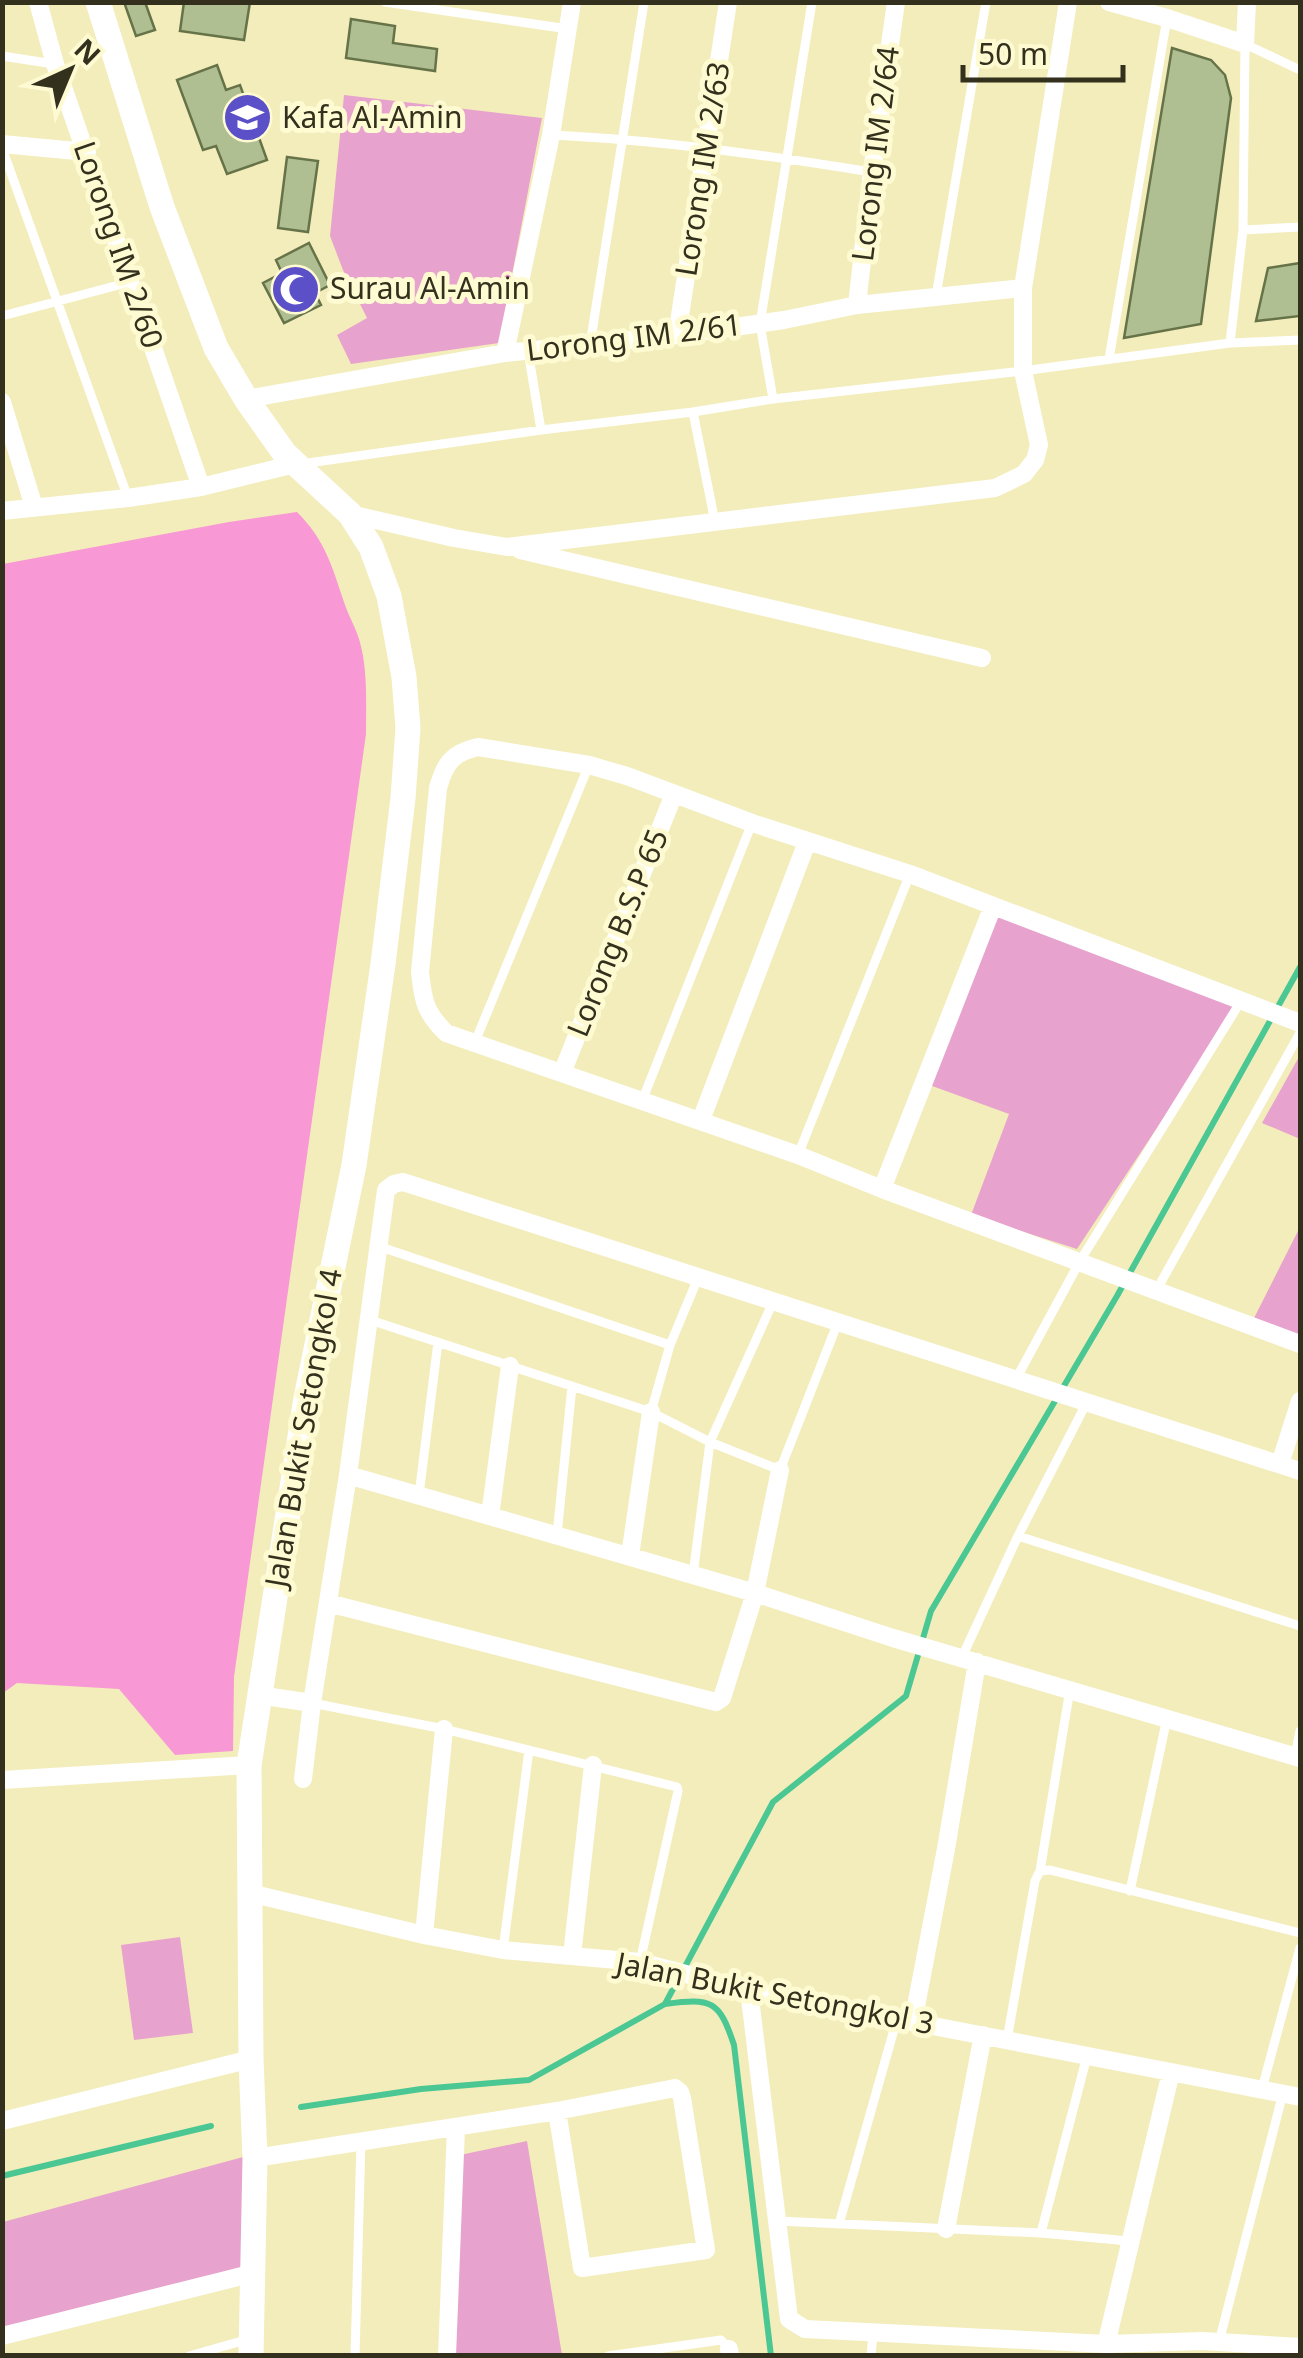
<svg xmlns="http://www.w3.org/2000/svg" width="1303" height="2358" viewBox="0 0 1303 2358" font-family="'Noto Sans',sans-serif">
  <style>
    .green { fill: #e7a3cd }
    .forest { fill: #f898d5 }
    .lines { fill: none; stroke-linecap: round; stroke-linejoin: round }
    .stream { stroke: #4ac793; stroke-width: 6 }
    .building { fill: #b0bf91; stroke: #667348; stroke-width: 2.5 }
    .lane { stroke: #fff; stroke-width: 9 }
    .street { stroke: #fff; stroke-width: 18 }
    .secondary { stroke: #fff; stroke-width: 25 }
    .labels { text-anchor: middle; stroke-width: 10; stroke-linejoin: round; paint-order: stroke }
    .poi-label { font-size: 30px; fill: #33301d; stroke: #fefad2; text-anchor: start }
    .street-label { font-size: 30px; fill: #33301d; stroke: #fefad2 }
  </style>
  <rect width="100%" height="100%" fill="#f3edbb"/>
  <path class="green" d="M344,95l198,23 -43,225 -148,21 -14,-29 30,-17 -24,-48 -13,-34z
    M993,906l249,93 -165,250 -106,-34 38,-101 -85,-31z
    M1300,1055v84l-38,-16z
    M1300,1227v117l-50,-18z
    M180,1937l13,96 -59,7 -13,-95z
    M527,2141l35,214 -108,1 6,-201z
    M258,2153v115l-255,63v-109z"/>
  <path class="forest" d="M297,512c28,28 35,54 47,90 4,13 11,24 15,37 9,29 7,64 7,95l-132,943 -1,74 -58,4 -56,-66 -102,-6 -14,10v-1129l226,-42z"/>
  <g class="lines">
    <path class="stream" d="M665,2004c47,-6 54,-4 69,41l37,311
      M301,2107l120,-18 108,-9 136,-76 108,-202 133,-106 25,-85 186,-315 183,-329
      M2,2176l209,-50"/>
  </g>
  <path class="building" d="M124,2h21l10,28 -19,6z
    M184,2h66l-6,38 -64,-9z
    M351,19l44,7 -2,17 44,6 -2,22 -89,-13z
    M1172,48l39,12 14,15 6,23 -30,226 -77,14z
    M217,65l9,25 14,-5 27,75 -40,14 -11,-28 -13,4 -26,-70z
    M287,157l31,4 -10,71 -30,-4z
    M309,243l21,42 -15,8 6,12 -37,18 -21,-40 19,-10 -6,-13z
    M1300,263v53l-44,5 12,-53z"/>
  <g class="lines">
    <path class="lane" d="M385,2l183,27
      M2,56l52,8
      M551,135c108,5 214,20 320,37
      M2,148l126,350
      M1243,230l57,-3
      M936,296l50,-294
      M2,316l128,-34
      M1230,343l13,-113 2,-186 55,26
      M590,345l54,-343
      M528,351l13,79
      M1109,359l58,-341
      M773,399l-13,-75 52,-322
      M693,412l22,110
      M301,464l240,-34 152,-18 80,-13 250,-28 207,-28 70,-3
      M475,1042l114,-277
      M642,1101l110,-278
      M798,1155l112,-281
      M378,1246l292,99
      M1156,1291l144,-258
      M370,1320l281,92 59,30 70,28 58,-148
      M1016,1379l64,-118 161,-260
      M651,1412l19,-67 28,-67
      M419,1495l19,-153
      M557,1535l15,-149
      M1018,1536l282,90
      M693,1575l17,-133 63,-140
      M962,1657l56,-121 69,-134
      M312,1703l132,26 233,58 1,4 -38,171
      M1295,1756l5,-25
      M1040,1871l10,-1 250,63
      M1130,1891l37,-173
      M503,1950l26,-200
      M1007,2040l28,-159 5,-10 30,-182
      M1262,2089l38,-141
      M778,2221l263,12 88,8
      M839,2224l58,-205
      M1041,2233l46,-177
      M1219,2342l64,-249
      M189,2356l60,-17
      M355,2356l6,-215
      M608,2356l113,-16 8,9
      M871,2356l2,-23"/>
    <path class="street" d="M38,2l17,62 146,423
      M1109,2l58,16 78,26 2,-42
      M2,144l85,8
      M857,305l15,-133 24,-170
      M677,335l51,-333
      M505,353l46,-218 21,-133
      M246,399l259,-46 172,-18 107,-15 73,-15 166,-17
      M2,402l32,105
      M2,511l126,-13 73,-11 94,-23
      M350,514l104,24 53,9 488,-59 29,-14 11,-14 4,-15 -16,-74v-83l45,-286
      M520,550l462,108
      M1300,1023l-390,-149 -158,-51 -125,-47 -38,-11 -111,-18c-26,6 -33,16 -40,41l-18,184c3,29 5,40 26,61l352,122 84,34 418,155
      M562,1073l112,-279
      M701,1120l106,-278
      M882,1189l111,-283
      M1280,1464l20,-63
      M348,1475l407,118 138,45 407,120
      M490,1516l20,-150
      M630,1556l21,-144
      M328,1603l388,99 6,-4 33,-105 25,-123
      M258,1695l54,8
      M303,1779l9,-76 36,-228 38,-285 8,-6 9,-2 897,289
      M2,1780l247,-15
      M250,1893l174,42 79,15 137,12 107,28 553,107
      M424,1935l20,-206
      M572,1956l21,-191
      M749,1990l40,329 16,10 301,15 97,-3 97,6
      M913,2022l33,-173 31,-187
      M2,2121l249,-62
      M255,2158l302,-47 118,-23 5,4 2,6 24,152 -124,18 -25,-157
      M946,2229l37,-194
      M2,2336l252,-63
      M729,2349l1,7
      M1104,2353l67,-281
      M447,2356l9,-229"/>
    <path class="secondary" d="M98,2l64,205 54,141 30,51 39,55 65,60 21,33 18,49 15,81 4,51 -5,70 -20,166 -29,201 -48,233 -57,367 2,294 4,99 -4,198"/>
  </g>
  <defs>
    <symbol id="school-disc" viewBox="-11 -11 22 22"><circle r="9.5" fill="#5b50c8" stroke="#fefad2"/><path d="M0-5L7-2L0 1L-7-2ZM-4 1L0 2.5L4 1V4Q0 6-4 4Z" fill="#fff"/></symbol>
    <symbol id="mosque-disc" viewBox="-11 -11 22 22"><circle r="9.5" fill="#5b50c8" stroke="#fefad2"/><path d="M3.5-4.9A6 6 0 1 0 3.5 4.9A5 5 0 1 1 3.5-4.9Z" fill="#fff"/></symbol>
  </defs>
  <g fill-rule="evenodd">
    <use href="#school-disc" x="220" y="90" width="55" height="55"/>
    <use href="#mosque-disc" x="268" y="262" width="55" height="55"/>
  </g>
  <g class="labels">
    <g class="poi-label">
      <text x="282" y="128">Kafa Al-Amin</text>
      <text x="330" y="299">Surau Al-Amin</text>
    </g>
    <g class="street-label">
      <text transform="translate(876 154) rotate(-83)" y="10">Lorong IM 2/64</text>
      <text transform="translate(703 169) rotate(-81)" y="10">Lorong IM 2/63</text>
      <text transform="translate(118 245) rotate(71)" y="10">Lorong IM 2/60</text>
      <text transform="translate(634 338) rotate(-7)" y="10">Lorong IM 2/61</text>
      <text transform="translate(618 933) rotate(-68)" y="10">Lorong B.S.P 65</text>
      <text transform="translate(304 1428) rotate(-80)" y="10">Jalan Bukit Setongkol 4</text>
      <text transform="translate(775 1994) rotate(11)" y="10">Jalan Bukit Setongkol 3</text>
    </g>
  </g>
  <rect width="1303" height="2358" fill="none" stroke="#33301d" stroke-width="10"/>
  <g transform="translate(70 70) rotate(44)" stroke="#fefad2" stroke-width="8" paint-order="stroke">
  <path d="M0-8L18 38L0 25L-18 38Z" fill="#33301d"/>
  <text y="-15" font-size="28" font-weight="bold" text-anchor="middle" fill="#33301d">N</text>
  </g>
  <path d="M963 65v15h160v-15" fill="none" stroke="#33301d" stroke-width="5"/>
  <text x="978" y="65" font-size="30" fill="#33301d" stroke="#fefad2" stroke-width="8" paint-order="stroke">50 m</text>
</svg>
